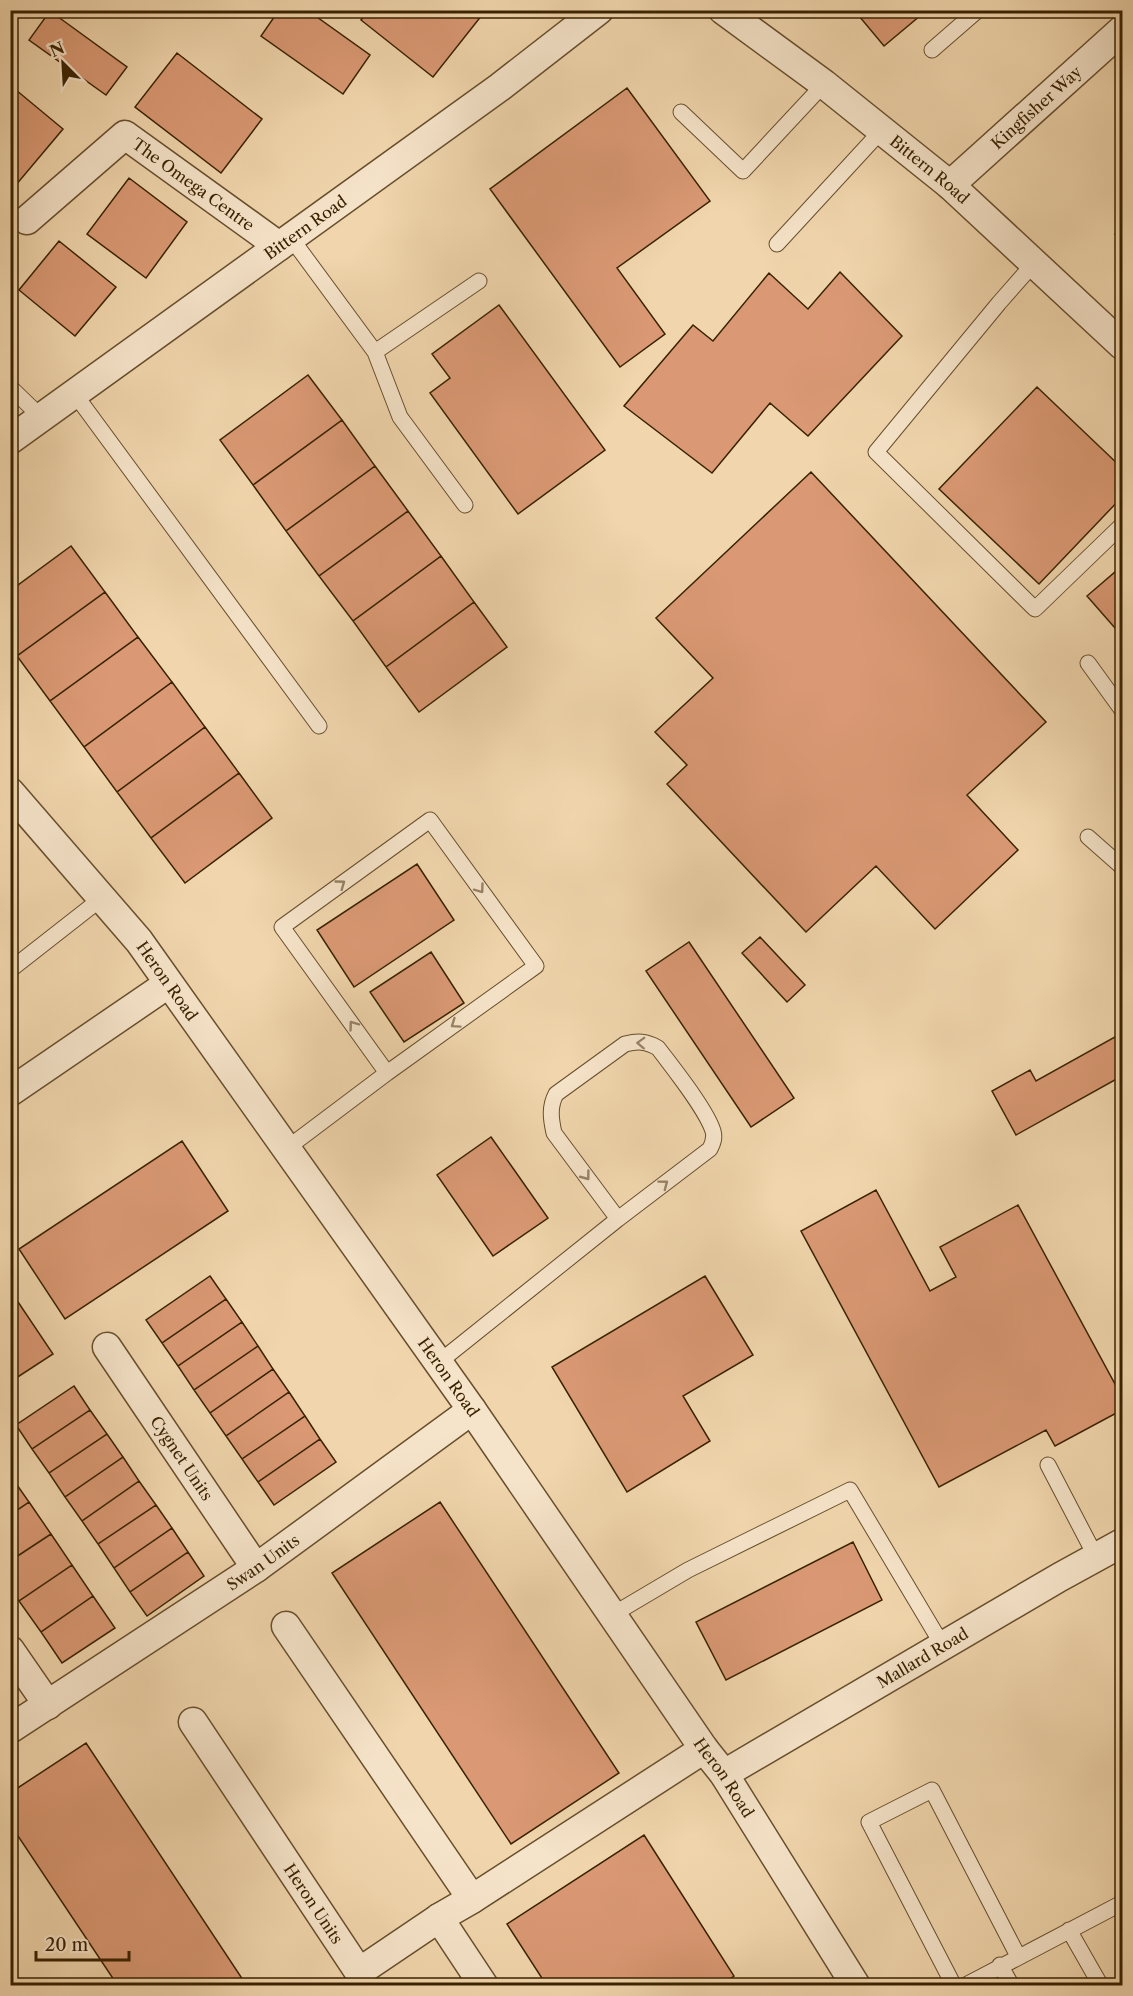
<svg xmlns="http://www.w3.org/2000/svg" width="1133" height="1996" viewBox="0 0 1133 1996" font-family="'Libre Caslon Text',serif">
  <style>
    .building { fill: #da9974; stroke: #392201; stroke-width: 1.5 }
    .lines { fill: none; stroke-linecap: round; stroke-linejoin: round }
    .service-casing { stroke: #674f2c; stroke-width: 17 }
    .minor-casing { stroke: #674f2c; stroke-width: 31 }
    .service { stroke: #f6e4ca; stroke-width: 15 }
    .minor { stroke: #f6e4ca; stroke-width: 28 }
    .oneway { stroke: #988366 }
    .labels { text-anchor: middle; stroke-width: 6; stroke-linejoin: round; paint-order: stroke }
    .street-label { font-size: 16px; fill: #392201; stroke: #f6e4ca }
  </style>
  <rect width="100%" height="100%" fill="#f1d6ad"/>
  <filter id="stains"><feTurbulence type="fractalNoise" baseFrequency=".00333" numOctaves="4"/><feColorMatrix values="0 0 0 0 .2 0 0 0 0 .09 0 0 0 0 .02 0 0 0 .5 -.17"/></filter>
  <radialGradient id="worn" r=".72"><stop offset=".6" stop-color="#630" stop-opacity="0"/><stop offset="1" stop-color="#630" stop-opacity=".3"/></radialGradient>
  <path class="building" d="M279,10h28l63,45 -27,39 -82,-58z
    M369,10h117l-53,67 -72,-57z
    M854,10h73l-43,36z
    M50,11l77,56 -21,28 -77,-55z
    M177,53l85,66 -41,54 -86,-66z
    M10,85l53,44 -53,63z
    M627,88l83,113 -93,67 48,66 -45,33 -130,-178z
    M129,178l58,44 -41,56 -59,-44z
    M1122,225v16l-7,-7z
    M59,241l57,46 -41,49 -56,-46z
    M840,272l62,64 -94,100 -38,-33 -58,70 -88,-67 69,-81 20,16 56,-68 39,36z
    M499,305l106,145 -87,64 -88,-121 20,-15 -18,-24z
    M308,375l34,45 -89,65 -33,-45z
    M1037,387l85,81v29l-83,87 -100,-95z
    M342,420l33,46 -89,65 -33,-46z
    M375,466l33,45 -89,65 -33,-45z
    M811,472l235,250 -79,73 51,55 -83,79 -59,-63 -70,66 -139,-148 20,-19 -32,-33 58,-54 -57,-60z
    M408,511l33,45 -88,65 -34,-45z
    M71,546l34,46 -88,64 -7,-8v-57z
    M441,556l33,46 -88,65 -33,-46z
    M1122,566v70l-35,-40z
    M105,592l33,45 -88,64 -33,-45z
    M474,602l33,45 -88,65 -33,-45z
    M138,637l34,45 -88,65 -34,-46z
    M172,682l33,45 -88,65 -33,-45z
    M205,727l34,46 -88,65 -34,-46z
    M239,773l33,45 -87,65 -34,-45z
    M417,864l37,56 -100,67 -37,-57z
    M760,937l45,48 -18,17 -45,-49z
    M689,942l105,156 -43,29 -105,-156z
    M431,952l33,51 -60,39 -34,-50z
    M1122,1033v43l-106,59 -24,-44 38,-21 6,11z
    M491,1137l57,81 -55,38 -56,-81z
    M182,1141l46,70 -163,108 -46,-70z
    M876,1190l54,101 26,-14 -16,-30 78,-42 104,192v13l-67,36 -9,-16 -107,57 -138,-256z
    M210,1276l16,23 -64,44 -16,-23z
    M705,1276l48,79 -70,41 27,45 -83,51 -75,-125z
    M10,1290l43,64 -43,28z
    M226,1299l16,23 -64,44 -16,-23z
    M242,1322l16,24 -64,44 -16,-24z
    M258,1346l15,23 -63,44 -16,-23z
    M273,1369l16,23 -63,44 -16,-23z
    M74,1386l16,24 -58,39 -16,-24z
    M289,1392l16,24 -63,43 -16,-23z
    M90,1410l17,24 -58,39 -17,-24z
    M305,1416l15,23 -62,43 -16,-23z
    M107,1434l16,23 -58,40 -16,-24z
    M320,1439l16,23 -62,43 -16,-23z
    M123,1457l16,24 -57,40 -17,-24z
    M10,1475l19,27 -19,13z
    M139,1481l17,24 -58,39 -16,-23z
    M29,1502l22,32 -41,27v-46z
    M440,1502l179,271 -108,71 -179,-271z
    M156,1505l16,23 -58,40 -16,-24z
    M172,1528l16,24 -58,40 -16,-24z
    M51,1534l21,31 -53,36 -9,-13v-27z
    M853,1542l29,58 -156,80 -30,-58z
    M188,1552l16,24 -57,40 -17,-24z
    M72,1565l21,31 -52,36 -22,-31z
    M93,1596l22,32 -53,35 -21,-31z
    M86,1743l161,243h-129l-108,-162v-31z
    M644,1835l90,141 -14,10h-173l-40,-62z"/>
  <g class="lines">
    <defs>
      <path id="service" d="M932,50l46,-40
        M681,112l62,59 81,-87
        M291,238l84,114 104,-71
        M777,244l105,-114
        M1035,262l-36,41 -123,149 159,157 87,-84
        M375,352l25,65 65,88
        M10,387l31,30
        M74,393l245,333
        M1088,663l34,47
        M1088,837l34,30
        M10,970l92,-72
        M286,1149l101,-76 149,-107 -106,-146 -148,107 105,146
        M438,1363l180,-144 92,-70c3,-6 5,-11 3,-18 -7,-22 -40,-63 -55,-83 -12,-7 -20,-7 -33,-4l-69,50c-7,13 -5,25 -2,39l64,86
        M1048,1465l48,92
        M612,1615l76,-45 162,-80 93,156
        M1069,1930l32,56
        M1000,1965l12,21
        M954,1986l-85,-164 63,-32 86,166
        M964,1986l158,-83"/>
      <g id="minor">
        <path id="s1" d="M723,10l101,74 126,101 172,160"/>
        <path id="s2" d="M950,185l172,-155"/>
        <path id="s3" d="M27,220l98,-85 154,111"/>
        <path id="s4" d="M10,440l490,-353 99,-77"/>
        <path id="s5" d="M10,792l129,149 333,469 232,339 20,25 132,212"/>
        <path d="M10,1092l158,-108"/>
        <path id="s6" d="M107,1347l149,221"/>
        <path d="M286,1626l186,273"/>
        <path d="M10,1650l38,55"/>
        <path id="s7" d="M193,1722l166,250 80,-54 33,-19 232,-150"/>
        <path id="s8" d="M10,1729l246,-161 216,-158"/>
        <path id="s9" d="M724,1774l336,-197 62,-34"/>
        <path d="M439,1918l45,68"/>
      </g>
    </defs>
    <use href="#service" class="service-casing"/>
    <use href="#minor" class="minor-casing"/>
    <use href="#service" class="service"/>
    <use href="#minor" class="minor"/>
  </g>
  <defs><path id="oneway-chevron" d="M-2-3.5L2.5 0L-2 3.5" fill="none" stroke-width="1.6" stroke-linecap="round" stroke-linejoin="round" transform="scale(1.5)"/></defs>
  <g class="oneway">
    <use href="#oneway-chevron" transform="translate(341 884) rotate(-36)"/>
    <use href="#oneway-chevron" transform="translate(480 889) rotate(54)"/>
    <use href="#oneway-chevron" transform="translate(455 1024) rotate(145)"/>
    <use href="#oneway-chevron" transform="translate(353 1025) rotate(-126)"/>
    <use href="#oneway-chevron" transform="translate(641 1043) rotate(-178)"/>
    <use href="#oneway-chevron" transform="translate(586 1176) rotate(53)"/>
    <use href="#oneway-chevron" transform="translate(664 1184) rotate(-37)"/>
  </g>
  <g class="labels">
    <g class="street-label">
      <text dy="6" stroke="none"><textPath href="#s2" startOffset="116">Kingfisher Way</textPath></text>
      <text dy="6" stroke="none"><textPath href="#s1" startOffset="261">Bittern Road</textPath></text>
      <text dy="6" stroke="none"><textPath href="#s3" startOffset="214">The Omega Centre</textPath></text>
      <text dy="6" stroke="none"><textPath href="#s4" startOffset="364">Bittern Road</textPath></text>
      <text dy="6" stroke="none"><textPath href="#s5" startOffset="246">Heron Road</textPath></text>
      <text dy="6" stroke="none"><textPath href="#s5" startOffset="732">Heron Road</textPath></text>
      <text dy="6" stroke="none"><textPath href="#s6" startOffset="134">Cygnet Units</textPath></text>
      <text dy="6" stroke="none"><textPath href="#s8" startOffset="303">Swan Units</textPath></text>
      <text dy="6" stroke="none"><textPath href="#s9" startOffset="230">Mallard Road</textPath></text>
      <text dy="6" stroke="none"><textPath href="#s5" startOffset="1218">Heron Road</textPath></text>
      <text dy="6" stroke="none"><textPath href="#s7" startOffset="218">Heron Units</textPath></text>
    </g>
  </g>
  <rect width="1133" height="1996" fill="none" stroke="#f1d6ad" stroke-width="36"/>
  <rect x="12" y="12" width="1109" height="1972" fill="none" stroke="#392201" stroke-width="3"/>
  <rect x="18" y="18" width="1097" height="1960" fill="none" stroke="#392201" stroke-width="1.5"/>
  <g transform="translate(63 63) rotate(336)" stroke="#f6e4ca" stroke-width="4.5" paint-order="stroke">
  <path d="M0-4.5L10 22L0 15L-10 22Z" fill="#392201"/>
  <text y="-9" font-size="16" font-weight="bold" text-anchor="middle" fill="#392201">N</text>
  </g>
  <path d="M36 1951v9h93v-9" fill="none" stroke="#392201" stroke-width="3"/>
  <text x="45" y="1951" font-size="18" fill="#392201" stroke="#f6e4ca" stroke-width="4.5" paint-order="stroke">20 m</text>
  <rect width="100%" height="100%" filter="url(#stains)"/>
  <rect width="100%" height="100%" fill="url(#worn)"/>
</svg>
